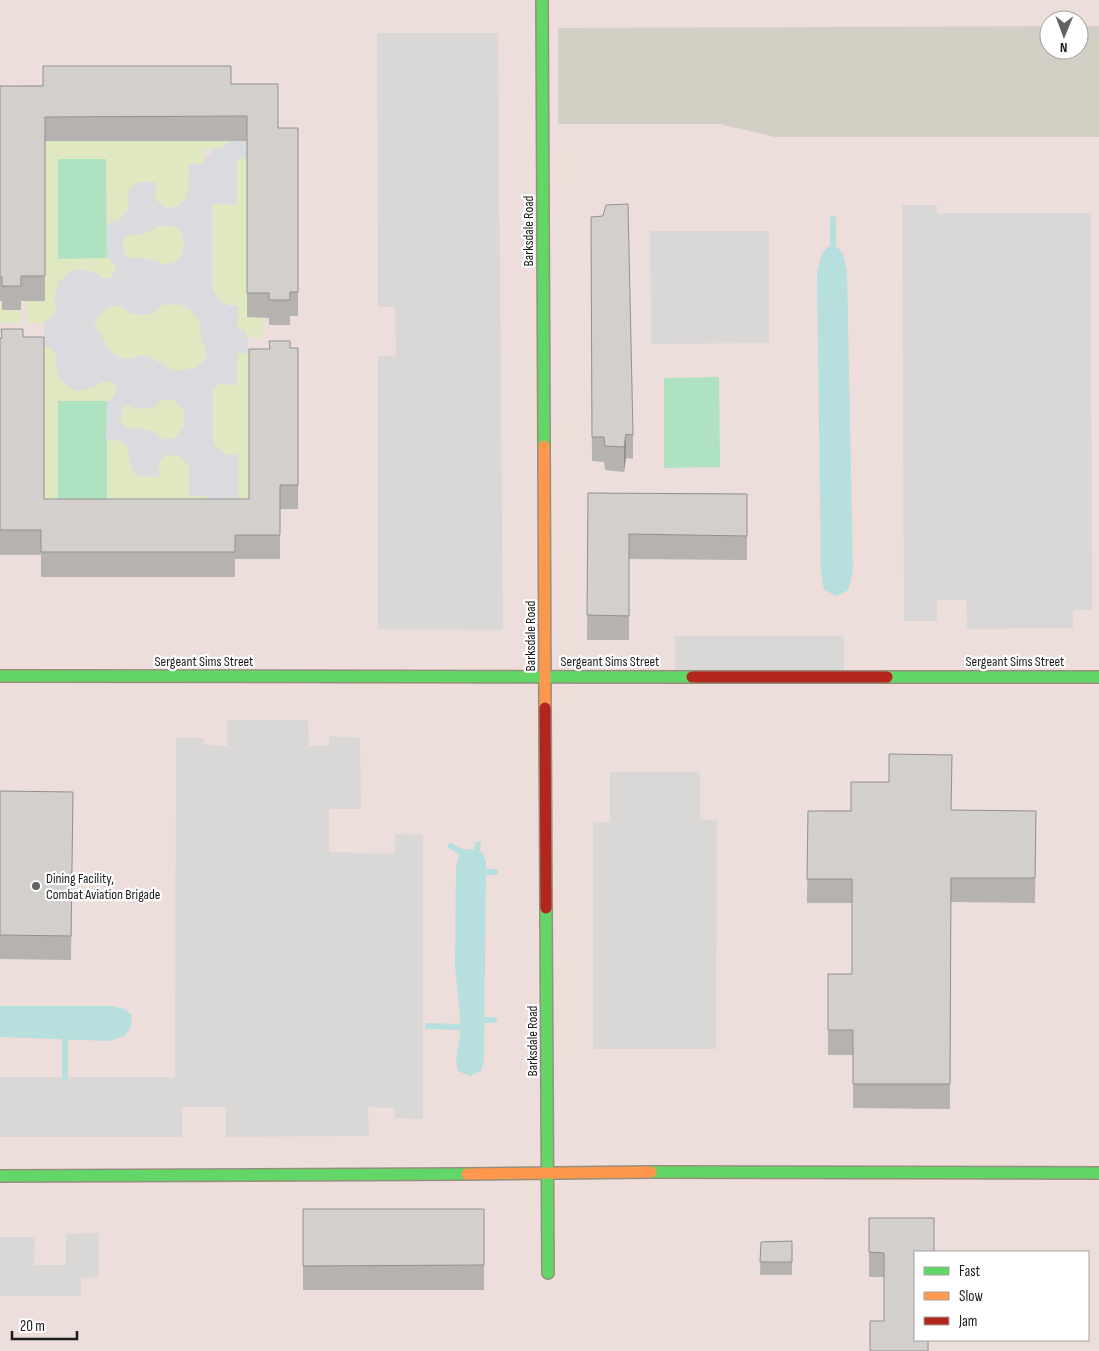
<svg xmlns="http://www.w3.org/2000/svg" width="1099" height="1351" viewBox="0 0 1099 1351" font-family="'Sofia Sans Condensed',sans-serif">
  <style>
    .military { fill: #eddddb; fill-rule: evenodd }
    .construction { fill: #d3cfc5 }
    .grass { fill: #dfe8c1 }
    .pitch { fill: #aee2c0 }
    .parking { fill: #dad8d7 }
    .plaza { fill: #dadbdf; fill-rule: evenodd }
    .water { fill: #b6dfde }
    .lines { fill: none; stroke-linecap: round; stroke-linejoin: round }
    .stream { stroke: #b6dfde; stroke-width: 6 }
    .fast-casing { stroke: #94907c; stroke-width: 14 }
    .slow-casing { stroke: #94907c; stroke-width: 14 }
    .jam-casing { stroke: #94907c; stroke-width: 14 }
    .fast { stroke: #63d668; stroke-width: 11 }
    .slow { stroke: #ff974d; stroke-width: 11 }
    .jam { stroke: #b3261e; stroke-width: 11 }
    .wall { fill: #b5b2b0 }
    .shaded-wall { fill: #939190 }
    .building { fill: #d2cfcd; stroke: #939190 }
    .poi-dot { fill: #636261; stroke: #fff; stroke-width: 2 }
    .labels { text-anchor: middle; stroke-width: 4.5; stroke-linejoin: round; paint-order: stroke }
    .street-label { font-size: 14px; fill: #1b1b1b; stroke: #fff }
    .poi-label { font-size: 14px; fill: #1b1b1b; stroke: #fff; text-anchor: start }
  </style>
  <rect width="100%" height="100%" fill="#eae7e4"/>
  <path class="military" d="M0,0h1099v1351h-1099zM1049,20h30v30h-30zM915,1252h173v88h-173z"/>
  <path class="construction" d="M1049,26v24h30v-24h20v111h-325l-54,-13h-162v-96z"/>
  <path class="grass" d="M45,141h182v4l-7,3 -16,1v15h-15c0,15 4,42 -18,43 -7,1 -12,-3 -16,-9l1,-5 -29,2c5,16 -6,27 -20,29l-1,-65 -48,99h49l6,4 3,9 -5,6 -5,2 -17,-8 -33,21c-2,6 0,11 0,16 -2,15 -17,15 -29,15v-22l18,-1z
    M237,159h10v158l16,1v20l-17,-1 -9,-7 1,-24c-12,-1 -23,-8 -26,-20v-82h25z
    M158,226c6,0 14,-2 19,2 12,9 8,30 -5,35 -9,4 -18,-4 -26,-5 -5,0 -11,2 -16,0 -10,-2 -12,-20 -1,-23 3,-1 8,0 12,-1 6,-1 12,-5 17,-8z
    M0,301h2v9l19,1v12h-21z
    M167,304l14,1 10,5 9,14 1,13 6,16c-4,14 -21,21 -35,16 -8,-2 -14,-10 -23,-12 -14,-3 -23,8 -37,-4 -8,-8 -13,-21 -18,-30 7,-11 15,-19 28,-16l3,4h32l5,-6z
    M28,346l22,1 6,9v11l21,24c6,-1 12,-2 17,-4 5,-2 8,-7 15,-6 13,2 7,17 -2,20h-49l48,99v-60c16,-1 24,6 24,22l28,15c1,-17 2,-26 22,-21l9,10v30h17l1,15 -163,13z
    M237,353h25l-13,20v133l-11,-1 -10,-50 -12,-7 -3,-7v-52l6,-5 18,1z
    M164,399l10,1 10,10v16l-9,12 -12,2 -9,-7 -19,-5 -7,1c-8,-5 -11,-13 -5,-21l5,-3c19,9 21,2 36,-6z"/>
  <path class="pitch" d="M58,159h48l1,99 -49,1z
    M719,377l1,90 -56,1v-90z
    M58,401h49v99h-49z"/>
  <path class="parking" d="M377,33h121l5,597 -125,-1v-273h18l-1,-49h-17z
    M902,205h35v8h154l1,397h-19v18l-106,1 -1,-29h-29v21h-33z
    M650,231h119v112l-118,1z
    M675,636h169v40h-169z
    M227,720h81l1,26h20v-10l31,2 1,71h-32v43l65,2 1,-20 28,1v284l-28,-1 -1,-10 -26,-1 1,29 -143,1v-30h-44v30h-182v-60h175l1,-339h28l1,7 22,1z
    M610,772h90v47l17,1 -1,229h-123v-227h17z
    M99,1233v44l-18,1v18h-81v-59h35l-1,28h32v-31z"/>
  <path class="plaza" d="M227,141h20v18h-10v46l-25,-1v82l2,6 3,5 12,9h9l-1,23 8,1 1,7h2v16h-11v32l-18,-1 -6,5v52l3,7 7,4 5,3 10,-1v51l-31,-1 -1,-8h-17v-30l-9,-10 -12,-1 -5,2 -4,5v15h-17l-6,-3 -5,-6 -3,-19 -5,-7 -6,-3 -11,1 1,-39 4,-1 4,-5 1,-7 -2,-5 -6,-2 -6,1 -8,5 -17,4 -7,-3 -11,-10 -3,-11v-11l-2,-5 -4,-4 -6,-1v-24l10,-8 2,-8 -2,-7 5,-18 13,-10 7,-2 10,2 17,8 5,-2 5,-6 -3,-9 -6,-4v-34l12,-4 6,-6 4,-7 -2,-12 1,-5 10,-8h18l-1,16 2,3 6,5 5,2 11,-2 7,-8 2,-5 1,-29h15v-8h8v-7l8,-1 7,-3zM158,226h13l6,2 6,8 1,12 -2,6 -5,6 -5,3 -9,1 -14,-5 -19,-1 -6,-4 -2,-10 2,-5 5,-4 15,-1zM167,304l14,1 10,5 9,14 1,13 6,16 -3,9 -9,6 -17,3 -7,-2 -24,-13 -7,-1 -9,4 -10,-1 -9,-5 -5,-7 -13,-23 8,-11 11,-6 9,1 9,7 8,1 12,-1 11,-9zM164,399l10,1 10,10v16l-9,12 -11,2 -15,-10 -14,-2 -7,1 -5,-4 -3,-7 3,-10 5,-3 7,3 12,1 5,-1z"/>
  <path class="water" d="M833,242l10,12 4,18 6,299 -5,19 -11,6 -13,-6 -3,-18 -4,-300 5,-19z
    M463,849h7l13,4 3,9 -2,198 -3,11 -11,5 -12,-5 -2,-10 4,-26v-20l-5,-50 1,-97 3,-14z
    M0,1006h113l11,3 8,6 -1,11 -6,10 -16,5 -109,-4z"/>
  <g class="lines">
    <path class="stream" d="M833,242v-23
      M451,846l10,6
      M477,851l1,-7
      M486,872h9
      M485,1020h9
      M428,1026l32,1
      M65,1077v-37"/>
    <defs>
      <path id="fast" d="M542,0l2,446
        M0,676l692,1
        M887,677h212
        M546,908l2,365
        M651,1172l448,1
        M0,1176l467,-2"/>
      <path id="slow" d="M544,446l1,262
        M467,1174l184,-2"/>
      <path id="jam" d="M692,677h195
        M545,708l1,200"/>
    </defs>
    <use href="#fast" class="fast-casing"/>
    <use href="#slow" class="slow-casing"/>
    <use href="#jam" class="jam-casing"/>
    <use href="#fast" class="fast"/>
    <use href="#slow" class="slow"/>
    <use href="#jam" class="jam"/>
  </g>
  <path class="wall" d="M231,84l47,44h20v188h-8v9h-21v-7l-22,-1v-176h-202v160h-24v9h-19v-9h-2v-215z
    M591,217l42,218v24l-7,-1 -2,14 -19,-2 -1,-8 -12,-1z
    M23,337l21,162h205l41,-151h8v161h-18v50h-45v18h-194v-22h-41v-217z
    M588,493l159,1v66l-118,-1v81h-42z
    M0,791l73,1 -2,168 -71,-1z
    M951,810l85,1 -1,92 -84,-1 -1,207 -97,-1v-53h-25v-81h24v-71h-45l1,-92z
    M303,1209h181v81h-181z
    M869,1218l46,34v88l-31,-19v-44h-15z
    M792,1241v34h-32l1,-33z"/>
  <path class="shaded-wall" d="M626,434v24l-2,14v-25z"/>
  <path class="building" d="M43,66h188v18h47v44h20v164h-8v8h-21v-7h-22v-177l-202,1v159h-24v10h-19v-9h-2v-191h43z
    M628,204l5,231 -7,-1 -2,13 -19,-1 -1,-9h-12l-1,-220 12,-1 3,-11z
    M1,329h22v8h21v162h205v-150h21l-1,-8h21v7h8v137h-18v50h-45v17h-194v-22h-41v-192h2z
    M588,493l159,1v42l-118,-2v82l-42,-1z
    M889,754l63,1 -1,55 85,1 -1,67h-84l-1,206h-97v-54h-25v-56h24v-95h-45l1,-68h43v-29h38z
    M0,791l73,1 -2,144 -71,-1z
    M303,1209h181v56l-181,1z
    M869,1218h65v34h-19v88h13v11h-58v-30h14v-68l-15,-1z
    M792,1241v21h-32l1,-20z"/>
  <circle class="poi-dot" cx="36" cy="886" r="5"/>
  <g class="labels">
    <g class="street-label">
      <text transform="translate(528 231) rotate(-90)" y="5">Barksdale Road</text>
      <text transform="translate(530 636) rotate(-90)" y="5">Barksdale Road</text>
      <text x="204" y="666">Sergeant Sims Street</text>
      <text x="610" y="666">Sergeant Sims Street</text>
      <text x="1015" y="666">Sergeant Sims Street</text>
      <text transform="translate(532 1041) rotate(-90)" y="5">Barksdale Road</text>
    </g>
    <g class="poi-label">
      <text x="46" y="883">Dining Facility,<tspan x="46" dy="16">Combat Aviation Brigade</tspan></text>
    </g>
  </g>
  <rect x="914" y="1251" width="175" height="90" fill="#ffffff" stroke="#a4a4a4"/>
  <rect x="924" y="1267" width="25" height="8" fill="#63d668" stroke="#a4a4a4"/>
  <text x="959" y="1276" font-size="15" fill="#1b1b1b">Fast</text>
  <rect x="924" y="1292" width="25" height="8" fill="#ff974d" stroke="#a4a4a4"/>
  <text x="959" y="1301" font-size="15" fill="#1b1b1b">Slow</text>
  <rect x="924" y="1317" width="25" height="8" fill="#b3261e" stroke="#a4a4a4"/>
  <text x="959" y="1326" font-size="15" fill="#1b1b1b">Jam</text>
  <g transform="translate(1064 35) rotate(181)"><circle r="24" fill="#ffffff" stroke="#a4a4a4"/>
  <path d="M0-4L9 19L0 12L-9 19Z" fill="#636261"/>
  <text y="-8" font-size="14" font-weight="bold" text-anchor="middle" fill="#1b1b1b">N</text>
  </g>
  <path d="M12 1331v8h65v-8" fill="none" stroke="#1b1b1b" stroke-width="2.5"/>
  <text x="20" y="1331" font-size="15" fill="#1b1b1b" stroke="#ffffff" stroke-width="4" paint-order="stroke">20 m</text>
</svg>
